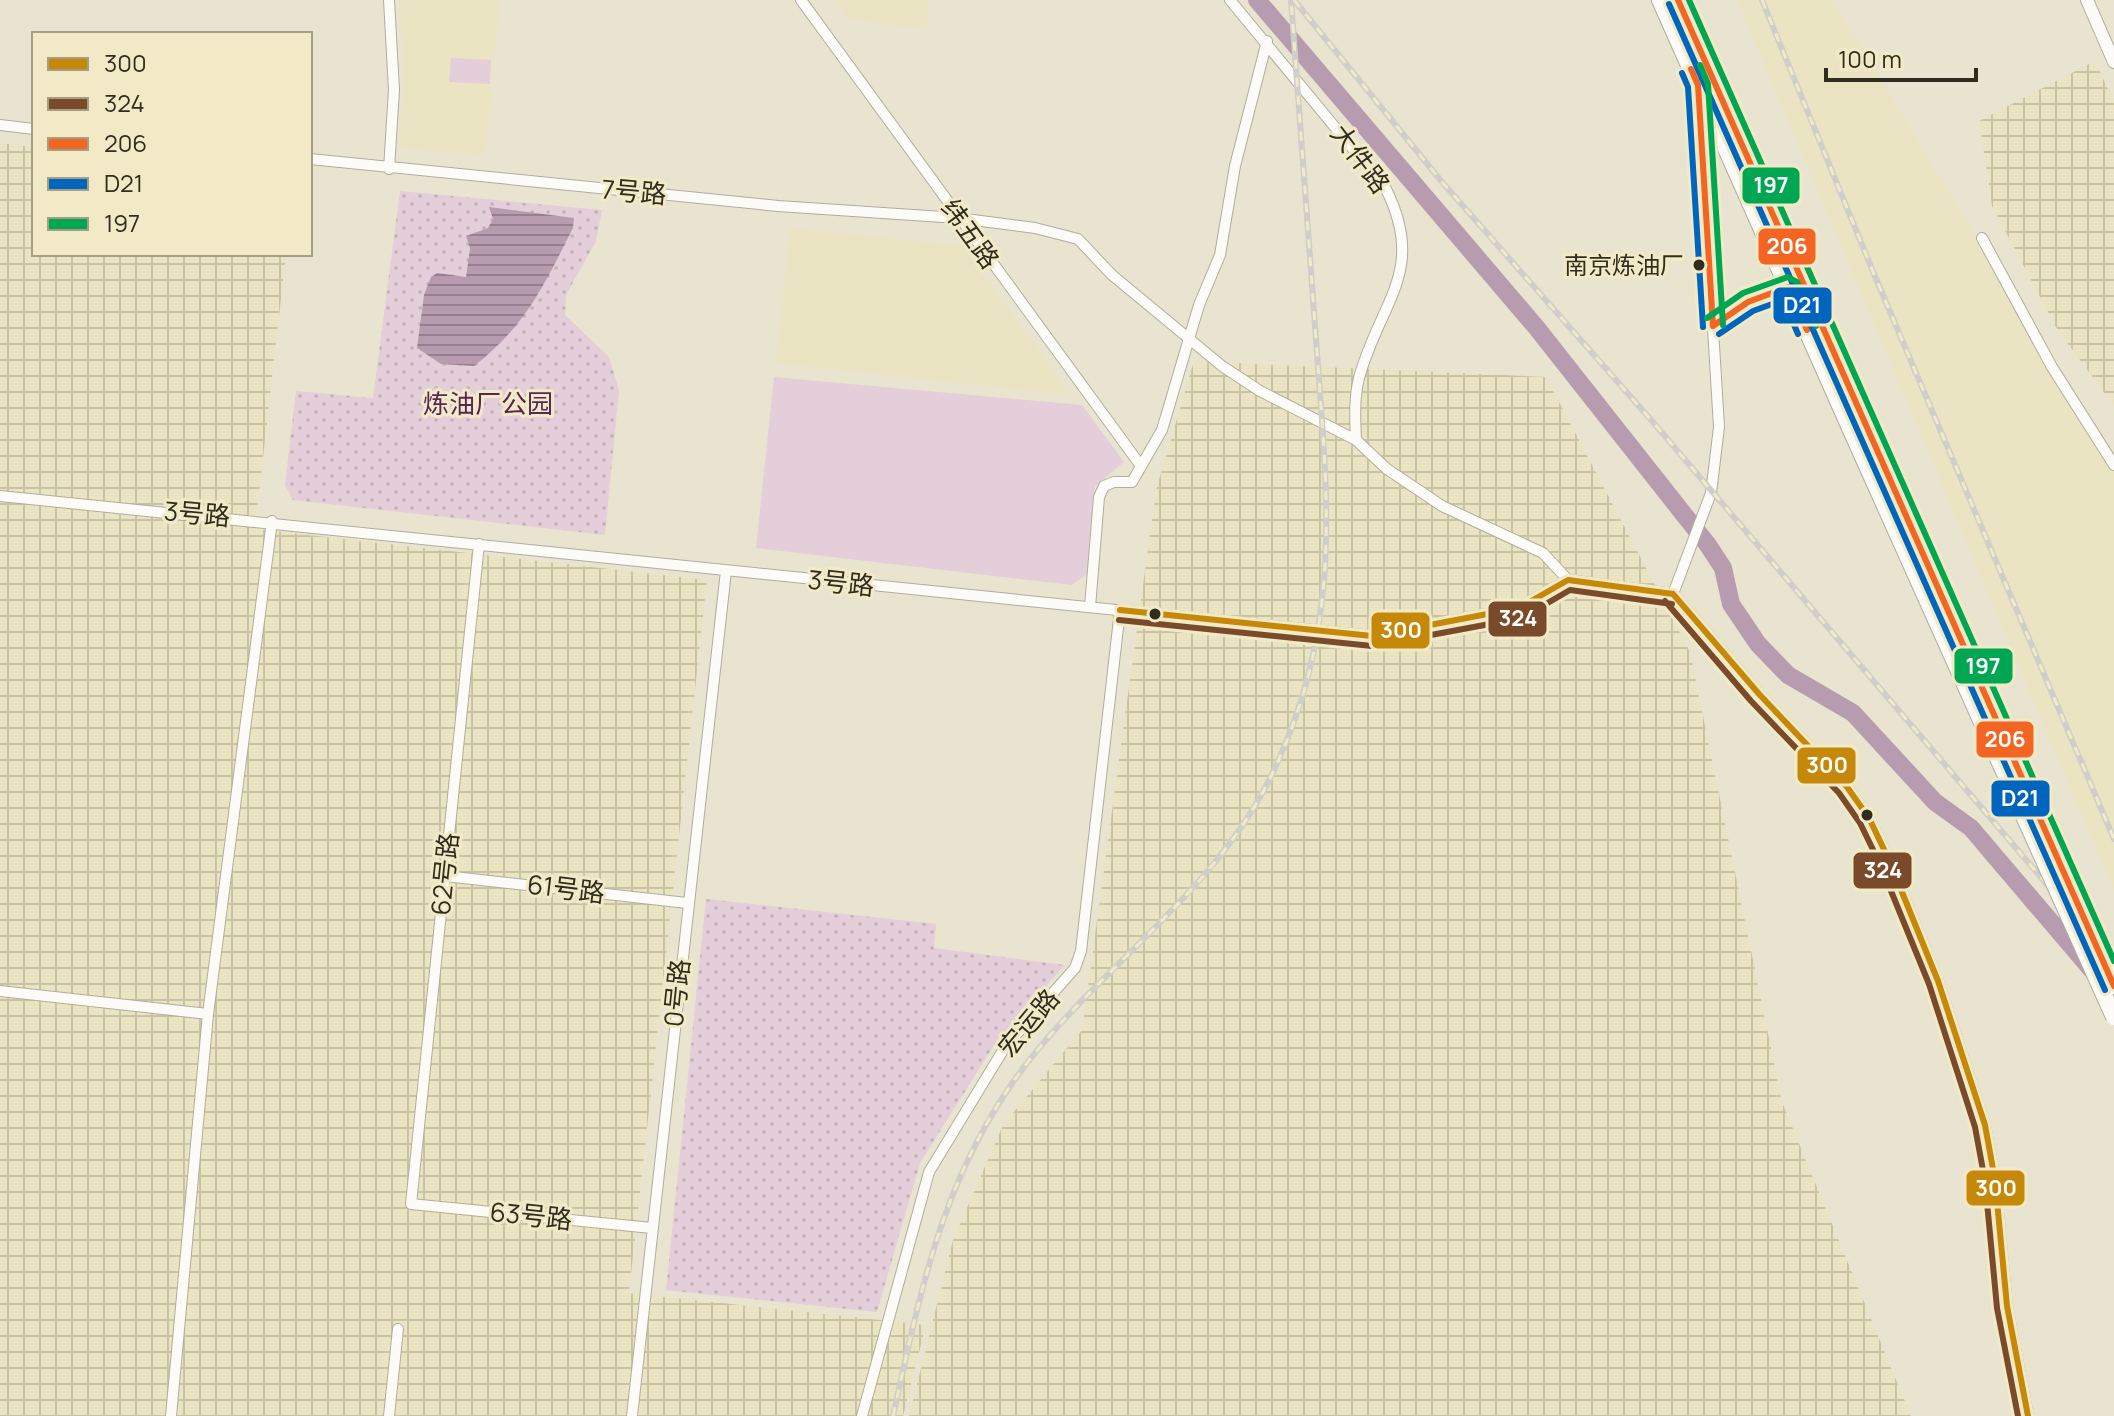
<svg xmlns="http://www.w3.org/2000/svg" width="2114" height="1416" viewBox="0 0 2114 1416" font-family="Manrope,'Noto Sans SC',sans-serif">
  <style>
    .built { fill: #ebe4c3 }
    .industrial { fill: url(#industrial-grid) }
    .green { fill: url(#green-dots) }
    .pitch { fill: #e4ced9 }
    .water { fill: url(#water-rules) }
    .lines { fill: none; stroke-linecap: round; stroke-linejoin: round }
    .river { stroke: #b79cb0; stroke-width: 18 }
    .minor-casing { stroke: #b0ad9d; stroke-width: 12 }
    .tertiary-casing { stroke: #b0ad9d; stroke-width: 14 }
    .primary-casing { stroke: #b0ad9d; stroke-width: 18 }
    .minor { stroke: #fcfbf8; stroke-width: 10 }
    .tertiary { stroke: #fcfbf8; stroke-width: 12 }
    .primary { stroke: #fcfbf8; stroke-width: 16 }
    .rail-casing { stroke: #cfcec8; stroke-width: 6 }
    .rail { stroke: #f2eac6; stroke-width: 3; stroke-dasharray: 9; stroke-linecap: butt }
    .primary-bridge-casing { stroke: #b0ad9d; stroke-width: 18; stroke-linecap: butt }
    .primary-bridge { stroke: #fcfbf8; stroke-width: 16 }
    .bus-1-casing { stroke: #f2eac6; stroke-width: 12 }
    .bus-2-casing { stroke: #f2eac6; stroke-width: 12 }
    .bus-3-casing { stroke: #f2eac6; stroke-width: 12 }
    .bus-4-casing { stroke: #f2eac6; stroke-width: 12 }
    .bus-5-casing { stroke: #f2eac6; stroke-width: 12 }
    .bus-1 { stroke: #c58808; stroke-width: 6 }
    .bus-2 { stroke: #7a4b2a; stroke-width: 6 }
    .bus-3 { stroke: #f26522; stroke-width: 6 }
    .bus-4 { stroke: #0065bd; stroke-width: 6 }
    .bus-5 { stroke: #00a651; stroke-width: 6 }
    .bus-dot { fill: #302d1f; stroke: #f2eac6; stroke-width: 3 }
    .labels { text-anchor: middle; stroke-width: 6; stroke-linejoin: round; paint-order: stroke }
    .bus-label { font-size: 24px; fill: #302d1f; stroke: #f2eac6; text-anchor: end }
    .street-label { font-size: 26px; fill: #302d1f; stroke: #f2eac6 }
    .park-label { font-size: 26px; fill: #552657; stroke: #f2eac6 }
    .line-badge { stroke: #f2eac6; stroke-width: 3 }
    .badge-label { font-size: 22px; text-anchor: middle; font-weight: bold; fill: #fff }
  </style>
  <defs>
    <pattern id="industrial-grid" width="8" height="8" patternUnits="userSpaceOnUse" patternTransform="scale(2)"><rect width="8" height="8" fill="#ebe4c3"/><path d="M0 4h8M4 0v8" fill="none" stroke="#cac4a7"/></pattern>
    <pattern id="green-dots" width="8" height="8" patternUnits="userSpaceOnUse" patternTransform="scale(2)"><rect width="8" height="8" fill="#e4ced9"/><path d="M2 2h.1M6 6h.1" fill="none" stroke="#c4b1ba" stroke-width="1.8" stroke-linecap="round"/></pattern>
    <pattern id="water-rules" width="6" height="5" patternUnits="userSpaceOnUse" patternTransform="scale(2)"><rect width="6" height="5" fill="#b79cb0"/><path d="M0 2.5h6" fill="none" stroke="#95808f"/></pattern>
  </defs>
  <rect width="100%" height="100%" fill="#e8e4d0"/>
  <path class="built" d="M400,0h100l-15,155 -86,-7 4,-62z
    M834,0h95l-3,30 -78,-12z
    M1737,0h95l282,463v428z
    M790,228l173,18 108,149 -295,-32z"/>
  <path class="industrial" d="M2095,61l19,41v304l-57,-77 -65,-123 -13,-85z
    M0,143l34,4v107h252l-31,275 452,51 -78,713 297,32 -23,91h-903z
    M1194,361l352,16 144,275 92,450 129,314h-1002l44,-176 50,-115 79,-95 74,-540z"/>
  <path class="green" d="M400,191l202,19 -6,31 -30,54 -1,20 44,42 10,33 -14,145 -312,-35 -8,-15 11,-94 77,7z
    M706,899l230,25 -2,24 131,17 -69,77 -76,121 -43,149 -211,-22z"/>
  <path class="pitch" d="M451,58l40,2 -1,24 -41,-2z
    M774,377l308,28 42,57 -29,24 -7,87 -16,12 -316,-37z"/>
  <path class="water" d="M489,207l85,11 -1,10c-29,57 -47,98 -99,138l-33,-2 -24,-16 7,-53 7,-18 6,-4 29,4 4,-29 -4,-12 22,-8 5,-9z"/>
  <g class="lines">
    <path class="river" d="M1257,0l279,327 172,218 15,23 8,36 27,40 30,31 65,38 82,89 36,26 143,168"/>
    <defs>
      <path id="minor" d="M801,0l340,466
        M1230,0l156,189c41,83 -6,112 -27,189 -5,20 -4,41 -3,62
        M0,125l34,4
        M310,159l468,47 180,12 77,10 43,11 34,36 110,91 38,25 96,49 31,29 55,37 101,47 25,27
        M389,169l5,-79 -5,-90
        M1982,238l70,129 62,98
        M1713,326l35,-24 44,-17
        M0,496l1372,140 147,-28 49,-28 105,14
        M479,544l-68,660 241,24
        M1673,594l86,100 88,93 22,31 20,42 49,121 47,144 10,55 12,126 21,110
        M1673,594l38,-101 8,-66 -20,-328
        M1090,607l9,-110 5,-11 10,-4h18l30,-52 37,-125 21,-50 15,-89 32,-125
        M445,876l242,27
        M0,991l208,23
        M171,1416l37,-402 64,-493
        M389,1416l9,-87
        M632,1416l94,-845
        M862,1416l67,-244 76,-125 70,-79 6,-17 39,-341"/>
      <path id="tertiary" d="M2087,0l27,62"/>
      <path id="primary" d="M1660,0l190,428
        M1678,0l188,419"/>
    </defs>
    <use href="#minor" class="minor-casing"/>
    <use href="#tertiary" class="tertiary-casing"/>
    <use href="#primary" class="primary-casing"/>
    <use href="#minor" class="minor"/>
    <use href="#tertiary" class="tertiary"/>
    <use href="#primary" class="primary"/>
    <defs>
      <path id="rail" d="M1294,0l148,182 210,239 462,542
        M1762,0l112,274 240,565
        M893,1416c29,-132 52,-250 138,-358 79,-99 190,-172 244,-290 71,-153 51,-282 40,-443 -8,-108 -16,-217 -24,-325"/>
    </defs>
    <use href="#rail" class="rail-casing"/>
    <use href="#rail" class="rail"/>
    <defs>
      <path id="primary-bridge" d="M1866,419l248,567
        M1850,428l264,589"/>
    </defs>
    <use href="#primary-bridge" class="primary-bridge-casing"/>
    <use href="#primary-bridge" class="primary-bridge"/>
    <defs>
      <path id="bus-1" d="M1673,594l86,100 88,93 22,31 20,42 49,121 47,144 10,55 12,126 21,110
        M1120,610l252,26 147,-28 49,-28 105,14"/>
      <path id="bus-2" d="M1665,601l86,100 88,92 21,30 20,41 49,120 46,143 10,54 12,127 21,108
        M1119,620l253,26 150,-28 48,-28 102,14"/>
      <path id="bus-3" d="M1678,0l436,986
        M1691,69l7,16 15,241
        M1713,326l35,-24 40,-15 19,43"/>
      <path id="bus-4" d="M1669,4l436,986
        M1682,73l6,14 15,240
        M1719,334l34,-23 30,-11 15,34"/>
      <path id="bus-5" d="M1689,0l425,961
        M1700,65l8,19 15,241
        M1707,318l36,-25 45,-16 9,5 19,44"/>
    </defs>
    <use href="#bus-1" class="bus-1-casing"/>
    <use href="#bus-2" class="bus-2-casing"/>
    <use href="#bus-3" class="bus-3-casing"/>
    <use href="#bus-4" class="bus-4-casing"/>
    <use href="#bus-5" class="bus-5-casing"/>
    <use href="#bus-1" class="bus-1"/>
    <use href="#bus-2" class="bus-2"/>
    <use href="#bus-3" class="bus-3"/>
    <use href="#bus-4" class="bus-4"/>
    <use href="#bus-5" class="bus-5"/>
  </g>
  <g class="bus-dot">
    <circle cx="1699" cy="265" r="7"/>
    <circle cx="1155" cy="614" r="7"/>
    <circle cx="1867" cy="815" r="7"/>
  </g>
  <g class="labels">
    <g class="bus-label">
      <text x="1684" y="274">南京炼油厂</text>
    </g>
    <g class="street-label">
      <text transform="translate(1360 159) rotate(53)" y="9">大件路</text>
      <text transform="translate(634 192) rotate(5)" y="9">7号路</text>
      <text transform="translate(970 234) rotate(54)" y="9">纬五路</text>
      <text transform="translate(197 514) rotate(5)" y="9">3号路</text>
      <text transform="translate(841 583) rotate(6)" y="9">3号路</text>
      <text transform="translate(445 874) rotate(-84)" y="9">62号路</text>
      <text transform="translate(566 889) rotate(7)" y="9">61号路</text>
      <text transform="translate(677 993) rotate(-84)" y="9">0号路</text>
      <text transform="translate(1029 1023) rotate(-50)" y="9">宏运路</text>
      <text transform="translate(531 1216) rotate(6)" y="9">63号路</text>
    </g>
    <g class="park-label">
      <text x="488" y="413">炼油厂公园</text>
    </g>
  </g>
  <g class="line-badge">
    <rect x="1741" y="166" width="60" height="39" rx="8" fill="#00a651"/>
    <rect x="1757" y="227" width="60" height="39" rx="8" fill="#f26522"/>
    <rect x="1772" y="286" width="61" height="39" rx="8" fill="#0065bd"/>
    <rect x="1487" y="600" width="61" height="38" rx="8" fill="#7a4b2a"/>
    <rect x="1370" y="611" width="61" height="39" rx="8" fill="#c58808"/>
    <rect x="1953" y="647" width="61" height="38" rx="8" fill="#00a651"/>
    <rect x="1975" y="720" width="60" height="39" rx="8" fill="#f26522"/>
    <rect x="1796" y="746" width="61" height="39" rx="8" fill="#c58808"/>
    <rect x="1990" y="779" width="61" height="39" rx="8" fill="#0065bd"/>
    <rect x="1852" y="851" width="61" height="39" rx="8" fill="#7a4b2a"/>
    <rect x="1965" y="1169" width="61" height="38" rx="8" fill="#c58808"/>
  </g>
  <g class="badge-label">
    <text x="1771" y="193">197</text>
    <text x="1787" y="254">206</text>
    <text x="1802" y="313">D21</text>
    <text x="1518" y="626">324</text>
    <text x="1401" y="638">300</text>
    <text x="1983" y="674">197</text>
    <text x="2005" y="747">206</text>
    <text x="1827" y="773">300</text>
    <text x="2020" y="806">D21</text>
    <text x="1883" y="878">324</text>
    <text x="1996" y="1196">300</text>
  </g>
  <rect x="32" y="32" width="280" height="224" fill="#f2eac6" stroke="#a49e83" stroke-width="2"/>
  <rect x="48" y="58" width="40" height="12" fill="#c58808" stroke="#a49e83" stroke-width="2"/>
  <text x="104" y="72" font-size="24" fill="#302d1f">300</text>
  <rect x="48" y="98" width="40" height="12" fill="#7a4b2a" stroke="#a49e83" stroke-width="2"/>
  <text x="104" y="112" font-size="24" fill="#302d1f">324</text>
  <rect x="48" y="138" width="40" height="12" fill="#f26522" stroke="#a49e83" stroke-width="2"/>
  <text x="104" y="152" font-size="24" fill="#302d1f">206</text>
  <rect x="48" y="178" width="40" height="12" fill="#0065bd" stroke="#a49e83" stroke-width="2"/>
  <text x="104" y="192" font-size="24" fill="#302d1f">D21</text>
  <rect x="48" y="218" width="40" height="12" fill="#00a651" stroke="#a49e83" stroke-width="2"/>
  <text x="104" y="232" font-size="24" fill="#302d1f">197</text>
  <path d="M1826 68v12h150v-12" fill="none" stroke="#302d1f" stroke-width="4"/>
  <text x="1838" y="68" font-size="24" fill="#302d1f" stroke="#f2eac6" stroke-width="6" paint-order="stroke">100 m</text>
</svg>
